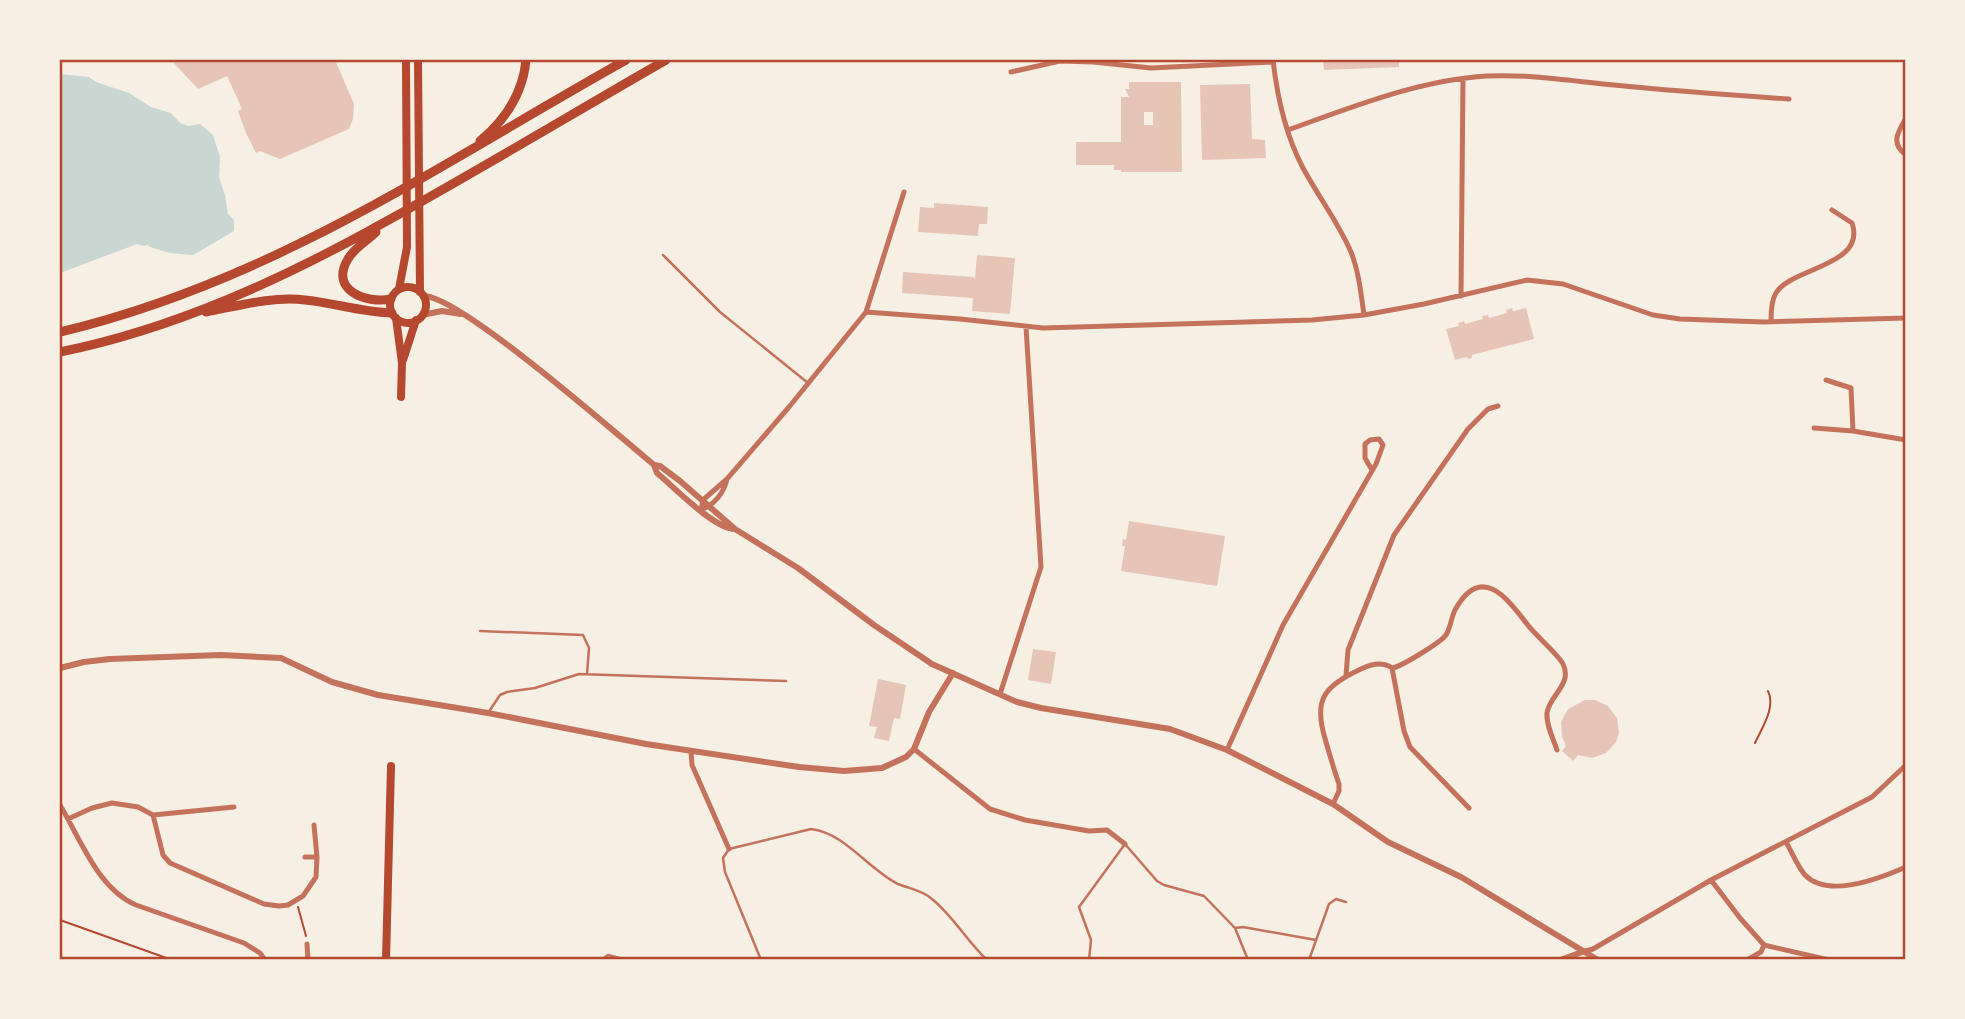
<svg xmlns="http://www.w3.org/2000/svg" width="1965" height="1019" viewBox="0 0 1965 1019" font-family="Signika,sans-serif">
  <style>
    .water { fill: #c9d6d2 }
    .building { fill: #e6c5b7; fill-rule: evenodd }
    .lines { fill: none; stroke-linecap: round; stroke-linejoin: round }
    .path { stroke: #b5482f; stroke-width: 2 }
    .service { stroke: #c5725c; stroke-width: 2.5 }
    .minor { stroke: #c5725c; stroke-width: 5 }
    .tertiary { stroke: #c5725c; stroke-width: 6 }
    .trunk { stroke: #b5482f; stroke-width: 8 }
    .motorway { stroke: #b5482f; stroke-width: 9 }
    .neatline { fill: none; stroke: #b5482f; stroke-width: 2.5 }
  </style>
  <rect width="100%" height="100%" fill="#f6efe4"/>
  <path class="water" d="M60,74l29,3 7,5 33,11 22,14 20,6 9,10 8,3 12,-2 13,11 7,22 -1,20 6,18 3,19 6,6v11l-41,24 -23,-2 -20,-6 -2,-2 -5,1 -6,-2 -77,29z"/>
  <path class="building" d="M171,60h164l19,44 -1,15 -4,10 -69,30 -20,-8 -4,2 -10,-20 -8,-22 4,-2 -15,-33 -29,13z
    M1323,60h76v7l-75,3z
    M1129,82h52l1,90h-61v-2h-7v-5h-38v-23h45v-45h8l-4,-8h4zM1144,112h9v13h-9z
    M1250,84l2,55 13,1 1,18 -64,2 -2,-75z
    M934,203l54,4 -1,17h-8l-1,12 -60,-4 2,-25 14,1z
    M977,255l38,3 -5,56 -38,-3 1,-13 -71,-5 1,-21 70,5 2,2z
    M1512,308l1,3 13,-3 8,31 -62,16v3l-4,1 -1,-2 -12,3 -9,-31 13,-3 -1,-3 6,-2 1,3 18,-5 -1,-3 6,-1 1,3 18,-5 -1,-3z
    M1129,521l96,15 -8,50 -96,-15 4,-25h-3l1,-7 3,1z
    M1033,649l23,3 -5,32 -23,-4z
    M878,679l28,6 -6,34 -6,-1 -5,23 -15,-3 3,-11 -8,-1z
    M1585,700h10l13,6 9,12 2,15 -3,9 -10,11 -14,5 -14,-3 -5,6 -11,-10 4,-5 -4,-9 -1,-15 7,-13z"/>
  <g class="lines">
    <path class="path" d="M1755,743c7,-15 21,-36 13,-52
      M298,907l8,29
      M60,920l112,40"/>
    <path class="service" d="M663,255l57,57 88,71
      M480,631l103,4 6,13 -2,26
      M488,713l12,-18 7,-3 28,-4 44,-14 207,7
      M1235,928l8,-1 73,13
      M601,960l7,-5 19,5
      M761,960l-36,-88 -2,-14 6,-9 82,-20c34,4 57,40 87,55 12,5 24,6 34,15 21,17 35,42 55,61
      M1089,960l2,-20 -12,-33 46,-63 32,37 7,4 40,11 31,32 13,32
      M1309,960l20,-56 7,-5 10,3"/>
    <path class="minor" d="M1273,60c4,35 13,76 30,108 15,28 35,54 48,84 8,20 10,42 13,63
      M1011,72l49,-11 33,1 58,6 122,-6
      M1906,118c-8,14 -16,25 0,37
      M1288,130c64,-23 131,-50 199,-54 43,-2 85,5 127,9 58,6 116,10 175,14
      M1461,296l2,-217
      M866,312l94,7 83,9 269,-8 52,-5 60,-11 103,-24 36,4 90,31 27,4 83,3 143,-4
      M1771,320c0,-8 0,-19 5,-27 14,-25 91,-27 76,-70l-20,-13
      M1826,380l25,8 2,43
      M1814,428l39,3 53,9
      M701,510l2,-10 24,-21 62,-72 77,-95 38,-120
      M701,510c13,-5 23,-17 26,-31
      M1392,668l12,63 6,16 59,61
      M1346,676l2,-26 46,-115 74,-106 20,-20 10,-3
      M1000,694l41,-127 -15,-240
      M914,749l76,60 35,11 64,11 18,-1 18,14
      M1227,750l56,-125 93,-161 7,-19 -4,-6 -9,1 -5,4v14l7,12
      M691,751l1,14 37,84
      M1333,804l6,-13v-7c-5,-14 -9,-28 -13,-42 -13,-41 -4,-55 35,-73 10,-5 21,-8 31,-1 9,-1 49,-26 54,-33 5,-8 5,-17 9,-25 26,-47 52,-12 72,14 8,11 32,31 36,40 10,20 -14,32 -16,49 -1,12 6,25 10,37
      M60,805c20,33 38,84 76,100l108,38 16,10 5,7
      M153,815l10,40 7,8 94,41 15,2 9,-1 15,-9 13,-19 1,-20 -3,-32
      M68,819l24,-11 20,-5 26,4 15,8 81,-8
      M1786,842c6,10 11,24 19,33 23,24 76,3 101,-8
      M305,857h12
      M1711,880l29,38 24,27 65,15
      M307,944l1,16
      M1586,951l7,-2 118,-69 161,-83 34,-32
      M1747,960l14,-8 3,-7"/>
    <path class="tertiary" d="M423,296c35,-2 196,140 231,169l6,1 20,15 55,48 63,39 76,57 58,39 85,38 24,6 129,21 57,21 106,54 55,38 73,35 137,83
      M422,315l20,-4 19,3
      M654,465l3,8c17,14 57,56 78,56
      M60,668l24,-6 26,-3 111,-4 60,3 51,24 46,13 110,18 158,31 153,23 45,4 38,-3 24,-11 8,-8 15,-37 24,-39
      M1560,960l25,-9"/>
    <path class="trunk" d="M418,60l2,232
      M390 305a18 18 0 1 1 36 0a18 18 0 1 1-36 0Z
      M399,289l8,-42 -1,-187
      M396,318l6,45 -1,34
      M403,360l13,-40
      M386,960l5,-194"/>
    <path class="motorway" d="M480,141c25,-21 43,-48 46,-81
      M376,232c-9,9 -22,16 -28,27 -19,31 18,45 43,40
      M206,312c32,-6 66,-16 99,-12 29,3 57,12 87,13
      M60,332c214,-51 378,-167 566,-272
      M60,352c114,-23 223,-73 325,-130 94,-52 187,-108 281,-162"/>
  </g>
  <rect width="1965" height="1019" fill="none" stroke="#f6efe4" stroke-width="122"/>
  <rect x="61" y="61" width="1843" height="897" class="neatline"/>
</svg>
